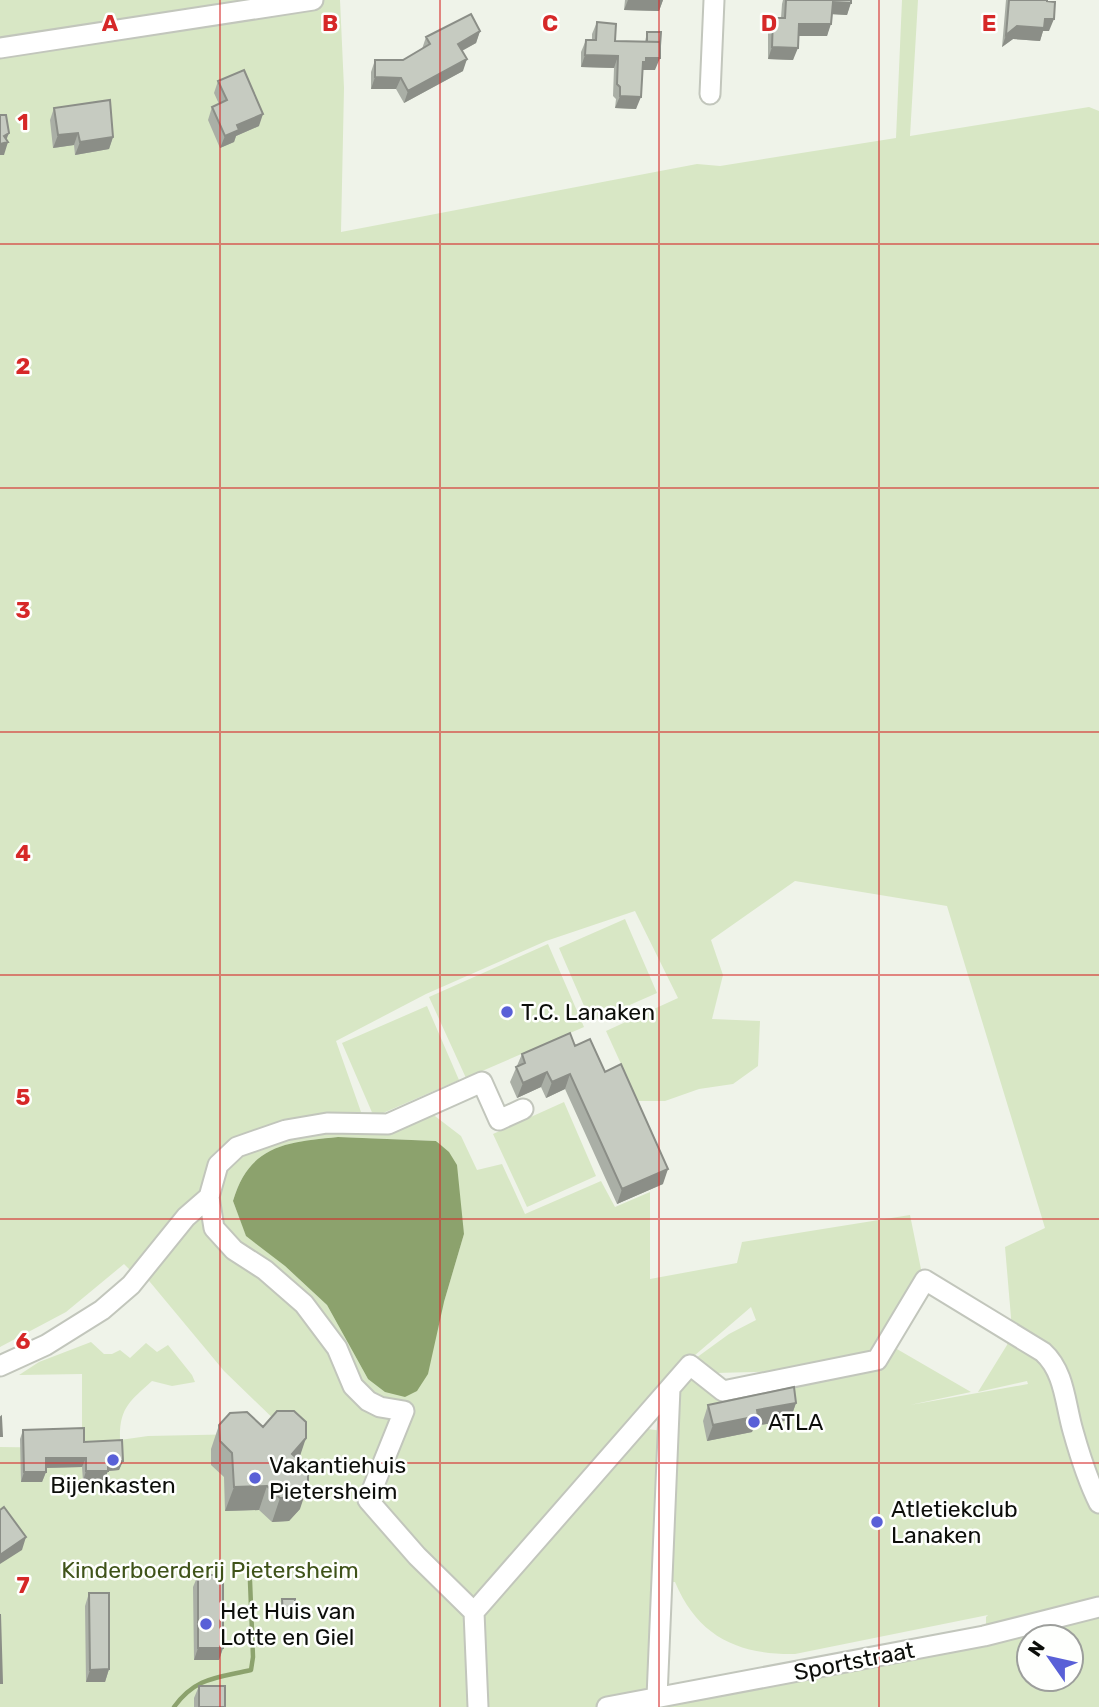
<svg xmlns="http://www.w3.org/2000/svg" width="1099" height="1707" viewBox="0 0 1099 1707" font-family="Rubik,sans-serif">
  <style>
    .green { fill: #d8e7c5; fill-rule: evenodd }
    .water { fill: #8ca26d }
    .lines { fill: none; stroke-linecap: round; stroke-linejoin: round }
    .stream { stroke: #8ca26d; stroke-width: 4.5 }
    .minor-casing { stroke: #c2c6bc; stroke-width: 23 }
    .minor { stroke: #fff; stroke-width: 19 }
    .wall { fill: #aaafa6 }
    .shaded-wall { fill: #8b8e87 }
    .building { fill: #c6cbc1; stroke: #8b8e87; stroke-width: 2 }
    .grid { fill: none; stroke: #d62828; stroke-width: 2; stroke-opacity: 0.55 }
    .poi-dot { fill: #5960d7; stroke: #fefffd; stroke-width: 2.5 }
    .labels { text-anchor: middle; stroke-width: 5; stroke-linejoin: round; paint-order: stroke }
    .poi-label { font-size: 23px; fill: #0c0e0a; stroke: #fefffd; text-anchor: start }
    .park-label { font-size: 23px; fill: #3f5319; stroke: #fefffd }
    .street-label { font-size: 23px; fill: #0c0e0a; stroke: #fefffd }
    .grid-label { font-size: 23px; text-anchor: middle; font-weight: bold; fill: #d62828; stroke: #fefffd; stroke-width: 5; stroke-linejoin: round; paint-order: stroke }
  </style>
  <rect width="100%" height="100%" fill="#eff3e9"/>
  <path class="green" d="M0,0h340l4,88 -3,144 356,-68 23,2 176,-28 6,-138h16l-8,136 179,-29 10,4v1596h-1099v-260l74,1 8,-4v-70l-63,1 20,-13 52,-20 13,12h8l8,-4 10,8 16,-15 11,9 11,-7 24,30 3,7 -23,4 -20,-5c-22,20 -33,27 -32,59l28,-4 97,-2 38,-6 -59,-57 -79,-95 -10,-1 -11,-11 -58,48 -66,35zM795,881l152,25 98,322 -40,19 7,82 -5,16 -29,47 49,-11 1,3 -118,21 61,-13 -81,-47 33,-66 -13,-64 -168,27 -5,21 -87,16v-87l-35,15 -14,-26 -76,33 -23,-50 -25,6 -16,-34 -30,-23 -64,16 -31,-88 90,-47 120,-53 89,-30 43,87 -72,33 32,70h27l34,-12 34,-5 25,-18 2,-45 -48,-2 11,-44 -12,-35zM338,1137l99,4 27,93 -20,68 -76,77 -41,-74 -42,-39 -39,-31 -13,-34c16,-56 54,-59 105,-64zM751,1307l5,13 -27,14 -33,24 9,12 10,3 77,-2 -74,26 -23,-22 -9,1 -12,18 -7,188h8c23,55 64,73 120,72l193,-39 -2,2v24l-334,61 11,-271 -23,-3 -123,120 163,-180zM1029,1637h42v42h-42z
    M625,919l32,74 -66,29 -32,-74z
    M548,944l36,83 -118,51 -37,-81z
    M427,1006l32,74 -85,37 -32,-74z
    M564,1102l32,74 -69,31 -34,-73z"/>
  <path class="water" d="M338,1137l98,4 13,11 8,13 7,69 -20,68 -16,72 -11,17 -12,6 -20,-5 -17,-13 -41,-74 -42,-39 -39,-30 -13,-35c16,-56 54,-59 105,-64z"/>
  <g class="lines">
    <path class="stream" d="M174,1707c22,-30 43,-29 77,-37l2,-13 -3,-76"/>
    <defs>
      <path id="minor" d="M0,48l313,-48
        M710,94l4,-94
        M209,1197l9,-32 19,-18 49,-17 41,-7 61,1 94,-42 17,38 24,-11
        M0,1366l46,-21 56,-35 29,-25 55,-68 23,-20 5,31 20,22 31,20 39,34 33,44 16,38 15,15 12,6 24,4 -36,89 49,56 57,56 4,95
        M474,1612l216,-247 33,26 154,-31 48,-80 118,72c22,20 22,52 30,79 7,25 15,50 26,72
        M657,1697l13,-309
        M607,1707l377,-71 115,-29"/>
    </defs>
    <use href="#minor" class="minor-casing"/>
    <use href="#minor" class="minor"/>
  </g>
  <path class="wall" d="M625,0h38l-4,11 -35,-1z
    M783,0h68l-4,15 -15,-1 -5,22h-29l-5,24 -25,-1v-29l5,-12h8l1,-14z
    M1006,0h41l2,31h-6l-3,10 -27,-2 -11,8z
    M597,22l18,19 30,1 2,-10 8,38h-12l-7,39 -21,-1 1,-9 -3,-3 1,-28 -33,-1v-15l5,-12h6v-6z
    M480,31l-4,12 -14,8 1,20 -59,32 -8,-14h-25v-17l4,-12h28l19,-11 4,-12z
    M218,81l41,45 -23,10 -2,6 -14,6 -12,-28 4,-13 7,-3 -5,-11z
    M54,108l59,29 -4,12 -34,6 -1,-10 -21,3 -3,-28z
    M575,1046l30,26 58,112 -46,20 -52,-115 -19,9 -5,-11 -24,11 -7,-16 12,-28z
    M796,1403l-6,17 -36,6 -2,6 -45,9 -4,-20 5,-16z
    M219,1425l79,35 2,49 -11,12 -17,1 -13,-12 -34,1 -1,-34 -13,-12v-16z
    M23,1430l61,12 39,19 -4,9 -11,1 -4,9 -21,1 -1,-14 -36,1v4l-4,10h-21l-1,-43z
    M198,1575l25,73 -4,12h-25l-1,-73z
    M89,1593l20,76 -4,13h-19l-1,-76z
    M282,1599l13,15 -1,4h-12l-1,-15z
    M199,1686l26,21h-31v-9z"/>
  <path class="shaded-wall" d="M628,0h35l-4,11 -35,-1z
    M833,2l18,1 -4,12 -18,-1z
    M1045,19h9l-5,12h-6l-3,10 -27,-2 -11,8 4,-12 11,-9z
    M799,24h32l-4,12h-32z
    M480,31l-4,12 -22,12 4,-11z
    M772,47l26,1 -5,12 -25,-1z
    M585,55l33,1 -4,12 -33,-1z
    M646,58h14l-5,12h-12v-8z
    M467,59l-4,12 -59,32 4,-12z
    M375,77l26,1 -5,11h-25z
    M620,96l21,1 -5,12 -21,-1z
    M263,114l-4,12 -23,10 -2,6 -14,6 5,-12 12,-11z
    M9,133l-4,10 3,-1 -4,13h-4v-11l4,-8z
    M78,133l-4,12 -21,3 5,-13z
    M113,137l-4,12 -34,6 5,-13z
    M547,1072l-6,15 -24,11 6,-15z
    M570,1074l-5,15 -19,9 6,-16z
    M668,1169l-5,15 -46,20 5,-15z
    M796,1403l-6,17 -36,6 -2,6 -45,9 6,-16 44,-15z
    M306,1438l-8,24 -6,-8z
    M46,1458h40l-4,9 -40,1z
    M108,1461h15l-4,9 -11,1 -4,9 -21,1 3,-10z
    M24,1472h22l-4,10h-21z
    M308,1485l-8,24 -11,12 -17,1 8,-24z
    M267,1486l-8,24 -34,1 9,-24z
    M26,1537l-4,13 -22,14v-9z
    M283,1614h12l-1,4h-12z
    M198,1648h25l-4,12h-25z
    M109,1669l-4,13h-19l4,-12z"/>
  <path class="building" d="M786,0h65v3l-18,-1 -2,22h-32l-1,24 -26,-1 1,-29h12z
    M1009,0h38v1l8,1 -1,17h-9l-1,9 -27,-2 -11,9z
    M471,14l9,17 -22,13 9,15 -59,32 -7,-13 -26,-1v-17h28l27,-16 -4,-7z
    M597,22l19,2 -1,17 45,1v16h-14v4h-3l-2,35 -21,-1v-9l-3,-3 1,-28 -33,-1 1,-15h10z
    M647,32h14l-1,14v-4h-13z
    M244,70l19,44 -26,11 2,5 -14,6 -13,-29 15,-7 -9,-19z
    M110,100l3,37 -33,5 -2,-9 -20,2 -4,-27z
    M0,115h6l3,18 -5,3 4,6 -8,2z
    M570,1033l5,13 15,-7 15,33 16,-8 47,105 -46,20 -52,-115 -18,8 -5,-10 -24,11 -7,-16 9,-4 -3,-9z
    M794,1387l2,16 -39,7 1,6 -45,9 -5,-20z
    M277,1411h17l12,11v16l-14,16 16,15v16l-11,12 -17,1 -13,-12 -33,1 -2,-34 -12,-12 -1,-16 11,-12 17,-1 16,15z
    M1,1417l1,19h-2v-18z
    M84,1428v14l38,-2 1,21h-15v10h-22v-13h-40v14h-22l-1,-42z
    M4,1507l22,30 -26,18v-45z
    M198,1575h25v73h-25z
    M89,1593h20v76l-19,1z
    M282,1599h13v15h-12z
    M0,1614l2,69h-2z
    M199,1686h26v21h-26z"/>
  <path class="grid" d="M220,0v1707M440,0v1707M659,0v1707M879,0v1707M0,244h1099M0,488h1099M0,732h1099M0,975h1099M0,1219h1099M0,1463h1099"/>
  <g class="poi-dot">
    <circle cx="507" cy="1012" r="7"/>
    <circle cx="754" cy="1422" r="7"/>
    <circle cx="113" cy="1460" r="7"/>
    <circle cx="255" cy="1478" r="7"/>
    <circle cx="877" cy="1522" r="7"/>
    <circle cx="206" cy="1624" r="7"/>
  </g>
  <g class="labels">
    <g class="poi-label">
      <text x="521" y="1020">T.C. Lanaken</text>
      <text x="768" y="1430">ATLA</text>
      <text x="269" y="1473">Vakantiehuis<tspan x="269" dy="26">Pietersheim</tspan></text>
      <text x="113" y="1493" text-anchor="middle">Bijenkasten</text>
      <text x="891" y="1517">Atletiekclub<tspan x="891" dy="26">Lanaken</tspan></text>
      <text x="220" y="1619">Het Huis van<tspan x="220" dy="26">Lotte en Giel</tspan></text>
    </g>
    <g class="park-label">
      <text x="210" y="1578">Kinderboerderij Pietersheim</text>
    </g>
    <g class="street-label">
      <text transform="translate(854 1661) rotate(-11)" y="8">Sportstraat</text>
    </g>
  </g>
  <g class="grid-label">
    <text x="110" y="31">A</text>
    <text x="330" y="31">B</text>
    <text x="550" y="31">C</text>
    <text x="769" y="31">D</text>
    <text x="989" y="31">E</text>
    <text x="23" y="130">1</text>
    <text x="23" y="374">2</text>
    <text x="23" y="618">3</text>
    <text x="23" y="861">4</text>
    <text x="23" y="1105">5</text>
    <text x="23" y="1349">6</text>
    <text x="23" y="1593">7</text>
  </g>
  <g transform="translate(1050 1658) rotate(304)"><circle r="33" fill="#fefffd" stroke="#9d9f9c" stroke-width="2"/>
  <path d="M0-5L12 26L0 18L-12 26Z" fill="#5960d7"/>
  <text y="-10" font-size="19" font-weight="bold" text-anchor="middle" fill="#0c0e0a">N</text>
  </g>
</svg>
